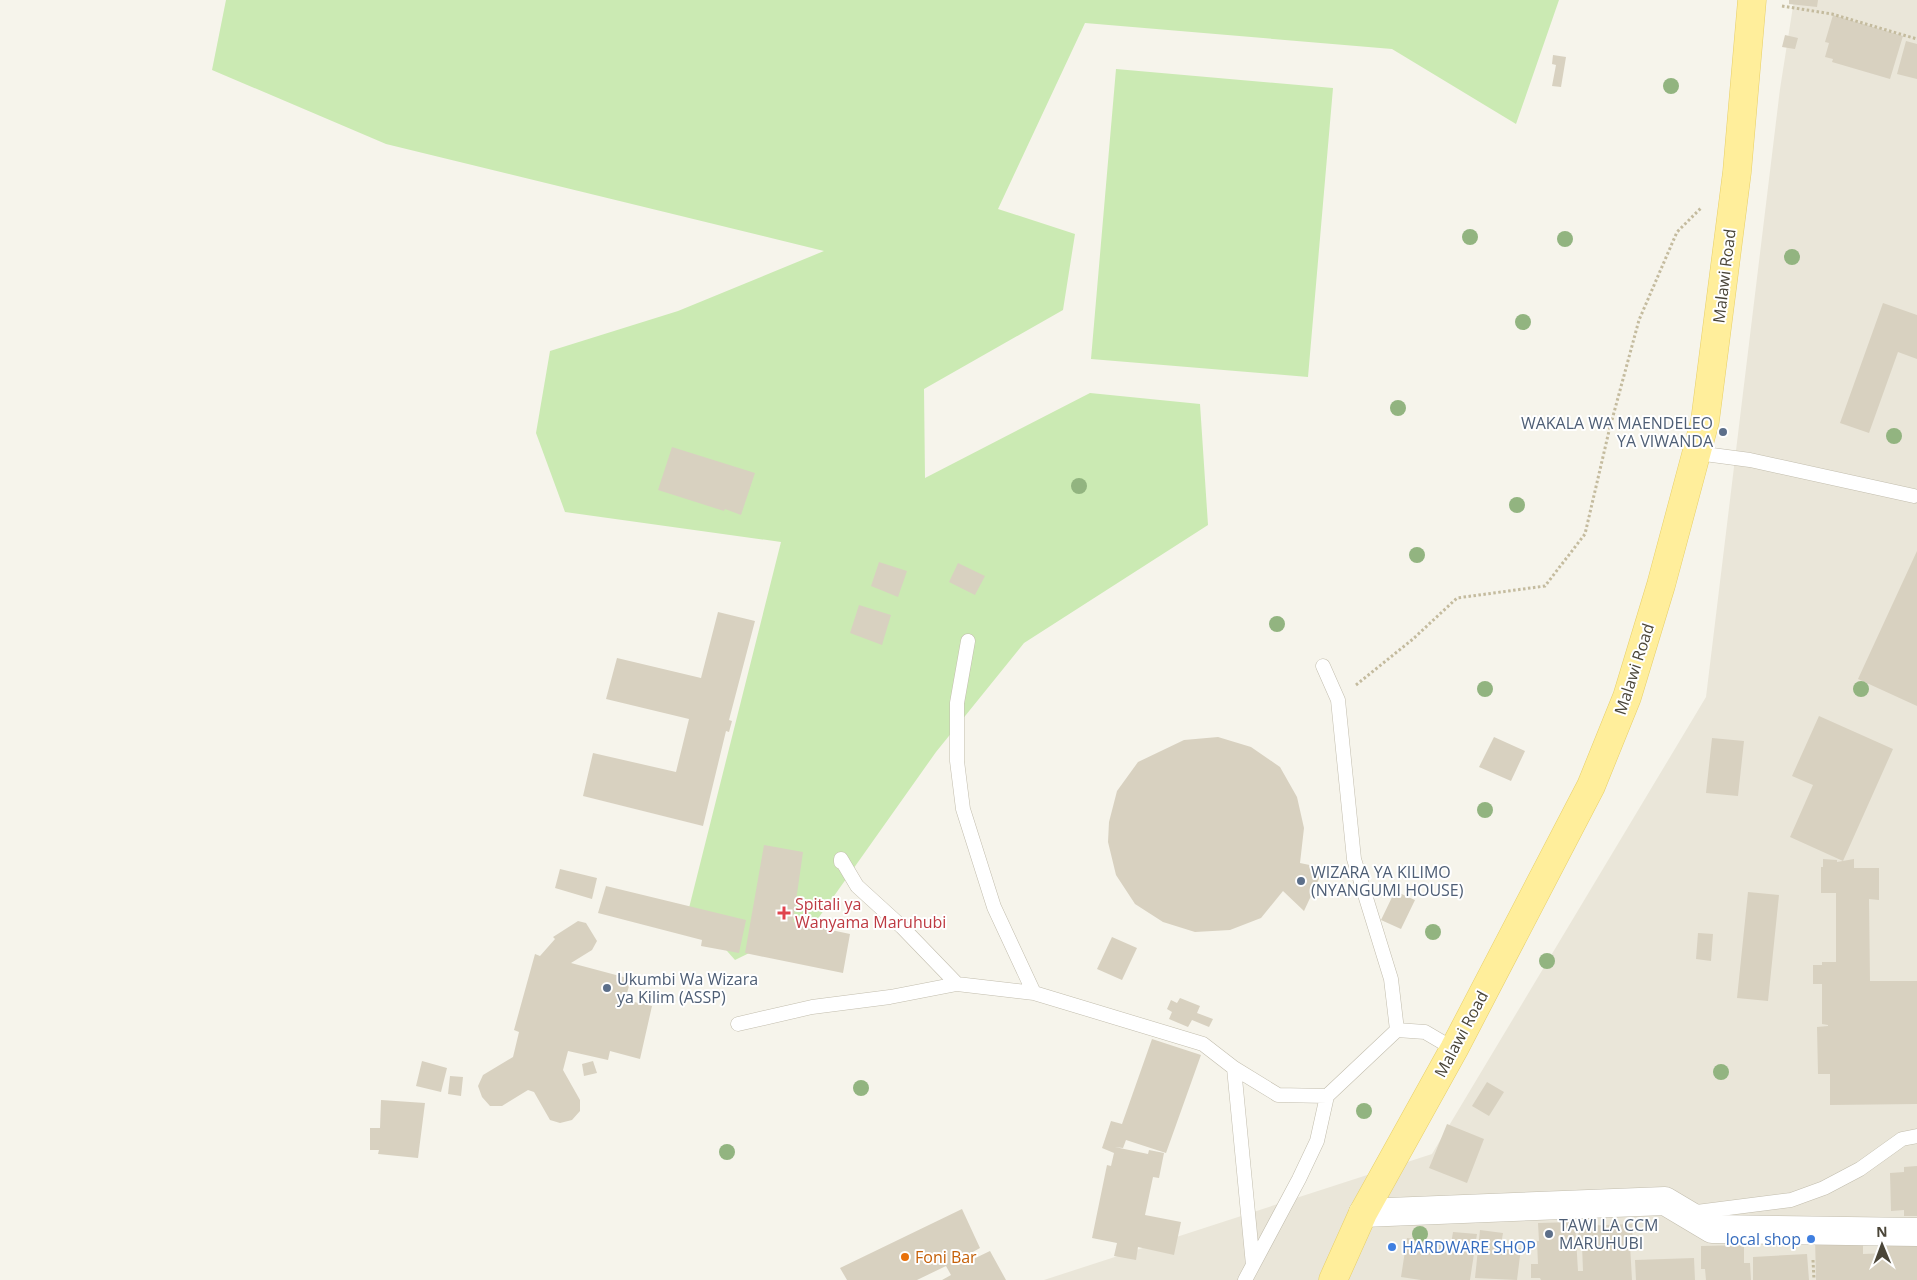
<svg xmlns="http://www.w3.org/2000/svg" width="1917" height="1280" viewBox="0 0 1917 1280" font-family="'Open Sans',sans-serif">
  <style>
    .residential { fill: #eae6d9 }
    .green { fill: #cbeab3 }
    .building { fill: #d8d1c0 }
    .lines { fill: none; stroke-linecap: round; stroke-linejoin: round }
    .lane-casing { stroke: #c2bdad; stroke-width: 15 }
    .street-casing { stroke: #c2bdad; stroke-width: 29 }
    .primary-casing { stroke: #e7cf68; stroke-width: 29 }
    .path { stroke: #c4bb9e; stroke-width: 3; stroke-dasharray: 2.5 2.5; stroke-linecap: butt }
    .lane { stroke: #fff; stroke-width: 14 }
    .street { stroke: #fff; stroke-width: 28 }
    .primary { stroke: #ffee9b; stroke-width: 28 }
    .tree { fill: #92b480 }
    .service-dot { fill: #5c6f8a; stroke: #fff; stroke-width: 2 }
    .health-dot { fill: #e0444e; stroke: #fff; stroke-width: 2 }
    .shop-dot { fill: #3f7fe0; stroke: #fff; stroke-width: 2 }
    .food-dot { fill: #e8710a; stroke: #fff; stroke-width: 2 }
    .labels { text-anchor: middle; stroke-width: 4; stroke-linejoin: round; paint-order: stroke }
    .street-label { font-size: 16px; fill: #4a4538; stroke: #fff }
    .service-label { font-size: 16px; fill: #4e5e75; stroke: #fff; text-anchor: start }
    .health-label { font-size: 16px; fill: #be3a42; stroke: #fff; text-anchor: start }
    .shop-label { font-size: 16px; fill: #366cbe; stroke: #fff; text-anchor: end }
    .food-label { font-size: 16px; fill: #c56008; stroke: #fff; text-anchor: start }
  </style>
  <rect width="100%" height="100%" fill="#f6f4eb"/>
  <path class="residential" d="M1794,0h123v1280h-873l388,-126 274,-457 74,-608z"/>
  <path class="green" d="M226,0h1333l-43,124 -124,-75 -307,-26 -87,186 77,25 -12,76 -139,79 1,89 165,-85 110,11 8,121 -184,118 -88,109 -119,168 -82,40 -46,-52 92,-366 -216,-30 -29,-79 14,-82 128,-40 146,-60 -438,-107 -174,-74z
    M1116,69l217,19 -25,289 -217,-18z"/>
  <path class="building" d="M1789,0h29l-1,7 -28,-3z
    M1833,15l70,21 -13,43 -58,-17 1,-3 -8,-2 4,-14 -4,-1z
    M1785,35l13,3 -3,11 -13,-2z
    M1906,41l11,3v35l-20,-5z
    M1553,55l13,2 -5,30 -9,-1 4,-21 -4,-1z
    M1883,303l34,12v44l-19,-7 -29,81 -29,-10z
    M672,447l83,26 -14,42 -16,-6 -1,2 -66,-21z
    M1917,551v155l-59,-27z
    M879,562l28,9 -9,26 -27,-11z
    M958,563l27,13 -10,19 -26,-13z
    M859,605l32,10 -9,30 -32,-12z
    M718,612l37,9 -26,99 3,1 -3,11 -3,-1 -23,95 -120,-30 10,-43 83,19 13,-53 -83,-20 11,-41 84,20z
    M1819,716l74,33 -50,112 -53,-24 23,-52 -21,-9z
    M1218,737l33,10 29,20 17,30 7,31 -4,35 24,5 -20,43 -21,-20 -22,27 -31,12 -35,2 -32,-10 -28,-18 -19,-29 -8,-33 1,-20 8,-31 21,-29 46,-22z
    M1494,737l31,14 -14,30 -32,-14z
    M1712,738l32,3 -6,55 -32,-3z
    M764,845l39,7 -10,70 57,12 -7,39 -98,-20z
    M1823,859l14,1v2l17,-3v9h25v32l-10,-1 1,82h47v123l-87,1v-31h-12l-1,-47 11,-1v-1l-6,-1v-40h-9v-19h9v-3h14v-69h-15v-26h2z
    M560,869l37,9 -5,21 -37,-11z
    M606,886l140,34 -7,33 -38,-7 1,-6 -104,-27z
    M1395,891l20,9 -14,29 -20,-9z
    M1748,892l31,3 -11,106 -31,-3z
    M578,921l8,2 11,18 -5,9 -21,13 60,16 -6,21 27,6 -12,53 -30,-8 -2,9 -40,-9 -5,19 17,30v11l-8,9 -12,3 -10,-3 -16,-28 -6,-2 -26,16h-12l-8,-9 -4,-11 5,-11 30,-18 6,-25 -5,-2 21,-76 5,2 15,-17 -2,-2z
    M1698,933l15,1 -2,27 -15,-2z
    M1112,937l25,11 -15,32 -25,-11z
    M1180,998l20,8 -3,7 16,6 -4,8 -17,-7 -4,7 -19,-8 3,-7 -5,-3 4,-9 6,3z
    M1152,1039l49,16 -35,98 -40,-13 -3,8 -8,-1 33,7 1,-4 15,3 -5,25 -6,-1 -8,38 36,7 -7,33 -36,-8 -2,13 -22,-4 3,-13 -25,-5 15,-73 4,1 3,-13 -12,-5 9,-27 11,3z
    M422,1061l25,7 -6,24 -25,-6z
    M593,1061l4,12 -13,3 -2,-12z
    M450,1076l13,1 -2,19 -13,-2z
    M1487,1082l17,10 -15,24 -17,-10z
    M381,1100l44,3 -7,55 -40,-4 1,-4h-9v-22h10z
    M1447,1124l37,15 -17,44 -38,-15z
    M1917,1166v50h-13v-6l-13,1 -1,-38 14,-1v-5z
    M962,1209l18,39 -18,10 3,5 25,-12 16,29h-64l9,-5 -5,-9 -29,14h-70l-7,-12z
    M1575,1222l3,49h5l-1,-26h-3l-1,-19 54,-2 1,21h-3l2,35h-91l-1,-2h-9v-14h7l-1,-23h2l-1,-18z
    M1480,1230l23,3 -2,12 20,3 -4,32 -42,-2z
    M1453,1232l24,2 -7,46h-49l-20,-3 6,-39 44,6z
    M1863,1236v18l24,-1v-10h30v37h-101l-1,-43z
    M1744,1245v18h6l1,17h-45l-1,-11h-4v-23z
    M1807,1254l2,26h-56v-23z
    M1694,1258l1,22h-59l-1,-20z"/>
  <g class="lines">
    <defs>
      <path id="lane" d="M1697,453l53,7 164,36
        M968,641l-11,62v58l6,48 31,98 40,86
        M1323,666l15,34 16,159 37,120 6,51
        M841,862v-3l16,27 45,41 55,57 77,9 169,51 31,24 44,27 49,1 70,-66 28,2 29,17
        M738,1024l74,-17 78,-10 67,-13
        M1234,1068l19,197
        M1689,1213l102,-13 33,-12 36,-19 42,-30 15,-3
        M1245,1280l54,-101 18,-38 10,-45"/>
      <path id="street" d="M1363,1213l302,-12 47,28 205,3"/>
      <path id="primary" d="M1333,1280l30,-67 91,-164 137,-263 36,-89 34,-112 44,-164 32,-249 15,-172"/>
    </defs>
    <use href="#lane" class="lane-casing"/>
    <use href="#street" class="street-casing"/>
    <use href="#primary" class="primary-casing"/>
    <path class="path" d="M1782,6l50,8 85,25
      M1356,685l57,-46 44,-41 88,-12 40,-52 24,-103 30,-111 38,-88 25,-25
      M1813,1260l1,20"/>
    <use href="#lane" class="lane"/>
    <use href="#street" class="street"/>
    <use href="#primary" class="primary"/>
  </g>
  <g class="tree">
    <circle cx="1671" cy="86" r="8"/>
    <circle cx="1470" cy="237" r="8"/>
    <circle cx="1565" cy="239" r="8"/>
    <circle cx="1792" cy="257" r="8"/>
    <circle cx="1523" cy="322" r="8"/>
    <circle cx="1398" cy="408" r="8"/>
    <circle cx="1894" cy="436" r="8"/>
    <circle cx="1079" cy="486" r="8"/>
    <circle cx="1517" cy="505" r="8"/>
    <circle cx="1417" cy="555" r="8"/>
    <circle cx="1277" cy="624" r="8"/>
    <circle cx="1485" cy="689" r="8"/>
    <circle cx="1861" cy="689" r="8"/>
    <circle cx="1485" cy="810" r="8"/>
    <circle cx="1433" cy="932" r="8"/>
    <circle cx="1547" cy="961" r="8"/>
    <circle cx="1721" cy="1072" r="8"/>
    <circle cx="861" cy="1088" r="8"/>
    <circle cx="1364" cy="1111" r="8"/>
    <circle cx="727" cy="1152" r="8"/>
    <circle cx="1420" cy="1234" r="8"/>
  </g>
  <g class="service-dot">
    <circle cx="1723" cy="432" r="5"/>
    <circle cx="1301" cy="881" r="5"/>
    <circle cx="607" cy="988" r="5"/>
    <circle cx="1549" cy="1234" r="5"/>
  </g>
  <path class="health-dot" d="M781.5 905.5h5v5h5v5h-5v5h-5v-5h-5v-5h5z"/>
  <g class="shop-dot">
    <circle cx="1811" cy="1239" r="5"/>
    <circle cx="1392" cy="1247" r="5"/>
  </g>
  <circle class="food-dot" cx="905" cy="1257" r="5"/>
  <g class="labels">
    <g class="street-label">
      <text transform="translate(1724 276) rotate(-83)" y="6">Malawi Road</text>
      <text transform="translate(1634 669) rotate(-72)" y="6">Malawi Road</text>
      <text transform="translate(1461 1034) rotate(-62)" y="6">Malawi Road</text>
    </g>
    <g class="service-label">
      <text x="1713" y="429" text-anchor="end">WAKALA WA MAENDELEO<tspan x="1713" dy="18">YA VIWANDA</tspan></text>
      <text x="1311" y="878">WIZARA YA KILIMO<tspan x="1311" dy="18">(NYANGUMI HOUSE)</tspan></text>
      <text x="617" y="985">Ukumbi Wa Wizara<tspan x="617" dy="18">ya Kilim (ASSP)</tspan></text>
      <text x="1559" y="1231">TAWI LA CCM<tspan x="1559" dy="18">MARUHUBI</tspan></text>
    </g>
    <g class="health-label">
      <text x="795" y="910">Spitali ya<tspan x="795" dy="18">Wanyama Maruhubi</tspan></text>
    </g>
    <g class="shop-label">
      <text x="1801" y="1245">local shop</text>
      <text x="1402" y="1253" text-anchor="start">HARDWARE SHOP</text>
    </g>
    <g class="food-label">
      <text x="915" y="1263">Foni Bar</text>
    </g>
  </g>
  <g transform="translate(1882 1245) rotate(359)" stroke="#ffffff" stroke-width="4" paint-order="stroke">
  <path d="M0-4L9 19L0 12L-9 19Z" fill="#4a4538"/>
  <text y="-8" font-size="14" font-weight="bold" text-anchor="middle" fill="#4a4538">N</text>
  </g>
</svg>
